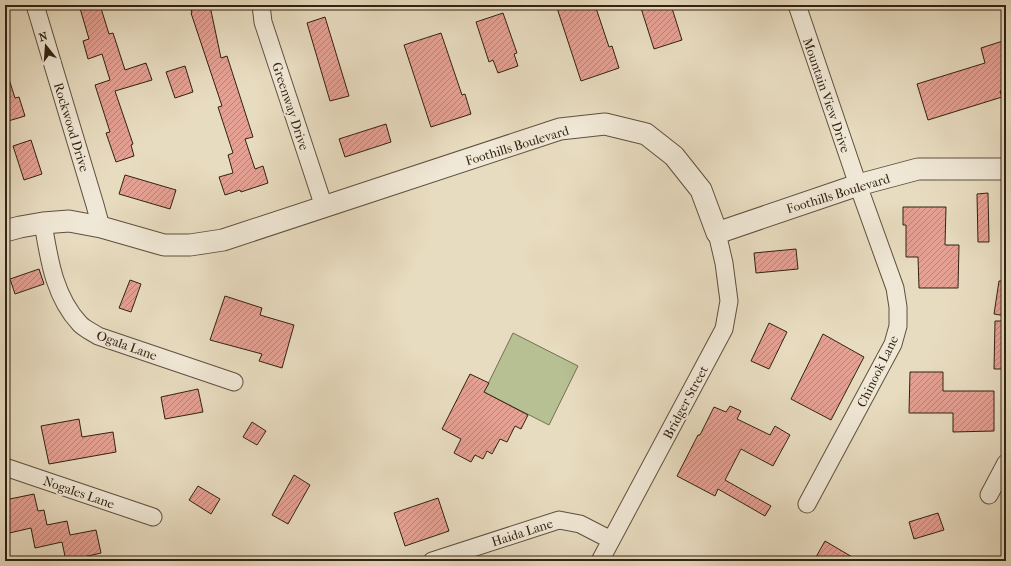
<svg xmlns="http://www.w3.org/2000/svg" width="1011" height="566" viewBox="0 0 1011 566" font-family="'IM FELL French Canon',serif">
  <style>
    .park { fill: #b6c092; stroke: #747152 }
    .building { fill: url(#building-hatch); stroke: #312212 }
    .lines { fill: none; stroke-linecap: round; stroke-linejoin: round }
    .minor-casing { stroke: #5f503e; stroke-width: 19 }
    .tertiary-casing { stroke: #5f503e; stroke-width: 23 }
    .minor { stroke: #f0e8d6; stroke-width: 17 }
    .tertiary { stroke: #f0e8d6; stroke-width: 21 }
    .labels { text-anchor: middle; stroke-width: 4; stroke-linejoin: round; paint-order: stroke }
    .street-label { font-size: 13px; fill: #312212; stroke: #f0e8d6 }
  </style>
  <defs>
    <pattern id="building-hatch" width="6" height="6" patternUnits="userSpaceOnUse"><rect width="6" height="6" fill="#e5a194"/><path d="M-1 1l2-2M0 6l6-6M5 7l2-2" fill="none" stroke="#ba8377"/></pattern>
  </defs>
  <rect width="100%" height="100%" fill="#e8dcc0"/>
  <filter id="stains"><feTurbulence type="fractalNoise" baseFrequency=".005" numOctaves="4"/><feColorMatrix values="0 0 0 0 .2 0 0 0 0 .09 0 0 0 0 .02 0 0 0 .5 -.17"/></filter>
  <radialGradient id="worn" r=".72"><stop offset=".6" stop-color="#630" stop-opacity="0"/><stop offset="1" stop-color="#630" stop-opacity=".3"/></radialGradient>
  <path class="park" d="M513,333l65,33 -29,59 -65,-33z"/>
  <path class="building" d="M79,5h21l9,29 4,-1 12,37 21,-7 6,17 -37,11 18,53 -2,1 3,11 -18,6 -10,-29 4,-1 -15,-47 15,-5 -8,-26 -14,5 -5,-18 6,-2z
    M556,5h39l14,42 3,-1 7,22 -38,13z
    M640,5h31l11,35 -28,9z
    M210,6l11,52 6,-2 26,81 -8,2 10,30 8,-3 5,17 -27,9 -1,-2 -15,5 -6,-18 14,-4 -5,-18 5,-2 -15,-46 4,-1 -31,-93h1l-1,-3z
    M503,13l14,40 -3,1 4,12 -20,7 -5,-13 -4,2 -13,-40z
    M325,17l24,79 -19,5 -23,-78z
    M441,33l21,62 3,-1 6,20 -40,13 -27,-82z
    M1006,40v50l-6,1 2,6 -74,23 -11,-36 68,-21 -4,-15z
    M185,66l8,26 -18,6 -9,-26z
    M5,76h3l7,22 4,-1 6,19 -20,6z
    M386,124l5,18 -46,15 -6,-18z
    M31,140l11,34 -18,6 -11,-34z
    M125,175l51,15 -6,19 -51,-15z
    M988,193l1,49h-11l-1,-48z
    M903,207h43l-1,38h14l-1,43h-39l-1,-31h-12v-32h-3z
    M796,249l2,20 -42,4 -2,-20z
    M39,269l5,15 -29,10 -5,-15z
    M130,280l11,4 -10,28 -12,-4z
    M999,281h7v35l-12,-2z
    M225,296l37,12 -2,7 34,10 -12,43 -23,-7 3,-7 -52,-14z
    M995,321h11v48h-12z
    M769,323l18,9 -18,37 -18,-8z
    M823,334l41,23 -33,63 -40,-21z
    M910,372h33v19h51v40l-41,1v-19h-44z
    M470,374l19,9 -5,9 44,23 -7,14 -6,-3 -8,16 -7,-3 -8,15 -5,-3 -4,8 -8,-4 -4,7 -17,-9 7,-14 -19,-10z
    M198,389l5,23 -38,7 -4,-22z
    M730,406l11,5 -4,8 33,16 5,-9 15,9 -17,31 -32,-17 -16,31 46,26 -6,10 -47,-27 -3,7 -38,-20 21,-41h2l14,-28 12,5z
    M79,419l3,18 31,-5 3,20 -67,12 -8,-38z
    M252,422l14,9 -9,14 -14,-8z
    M294,475l16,10 -22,39 -16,-9z
    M198,486l22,13 -9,15 -22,-14z
    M34,494l4,17 6,-1 3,15 20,-4 3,14 26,-5 5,23 -35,8 -4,-19 -27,6 -4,-20 -26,6v-34z
    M438,498l11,33 -44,15 -11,-33z
    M938,513l6,17 -30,9 -5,-17z
    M825,541l34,20h-36l-7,-4z"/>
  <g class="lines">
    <defs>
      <path id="minor" d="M35,5l60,200 6,22
        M261,5l2,17 61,185
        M797,5l61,180 37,103 3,19v19l-5,18 -86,160
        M43,223c6,36 11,73 37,101 5,5 12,8 18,12l136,46
        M5,467l148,50
        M989,495l17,-32
        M432,561l127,-41 21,4 31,16
        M600,561l124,-232 5,-28 -5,-38 -7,-30"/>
      <path id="tertiary" d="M5,231l15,-4 23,-4 26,-2 32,6 63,18h26l33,-5 337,-111 45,-5 41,10 28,22 27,34 16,43 141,-48 60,-16h88"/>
    </defs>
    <use href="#minor" class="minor-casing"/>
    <use href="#tertiary" class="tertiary-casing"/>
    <use href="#minor" class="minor"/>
    <use href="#tertiary" class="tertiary"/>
  </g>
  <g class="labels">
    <g class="street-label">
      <text transform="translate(827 95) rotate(71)" y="5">Mountain View Drive</text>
      <text transform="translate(291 106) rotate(72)" y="5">Greenway Drive</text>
      <text transform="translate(72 127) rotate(73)" y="5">Rockwood Drive</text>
      <text transform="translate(517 145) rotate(-17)" y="5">Foothills Boulevard</text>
      <text transform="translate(838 193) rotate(-17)" y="5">Foothills Boulevard</text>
      <text transform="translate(127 345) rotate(20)" y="5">Ogala Lane</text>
      <text transform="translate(877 371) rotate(-64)" y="5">Chinook Lane</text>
      <text transform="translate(685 402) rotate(-62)" y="5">Bridger Street</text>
      <text transform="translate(79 492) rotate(19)" y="5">Nogales Lane</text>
      <text transform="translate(522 532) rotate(-18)" y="5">Haida Lane</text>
    </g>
  </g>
  <rect width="1011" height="566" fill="none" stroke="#e8dcc0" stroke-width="20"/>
  <rect x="6" y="6" width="999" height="554" fill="none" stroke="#312212" stroke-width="2"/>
  <rect x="10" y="10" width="991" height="546" fill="none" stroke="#312212"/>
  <g transform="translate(46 46) rotate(343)" stroke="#f0e8d6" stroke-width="3" paint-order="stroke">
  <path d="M0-3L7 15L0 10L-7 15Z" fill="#312212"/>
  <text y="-6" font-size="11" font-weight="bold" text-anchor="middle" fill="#312212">N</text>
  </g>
  <rect width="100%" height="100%" filter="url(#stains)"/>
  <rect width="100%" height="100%" fill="url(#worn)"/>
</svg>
